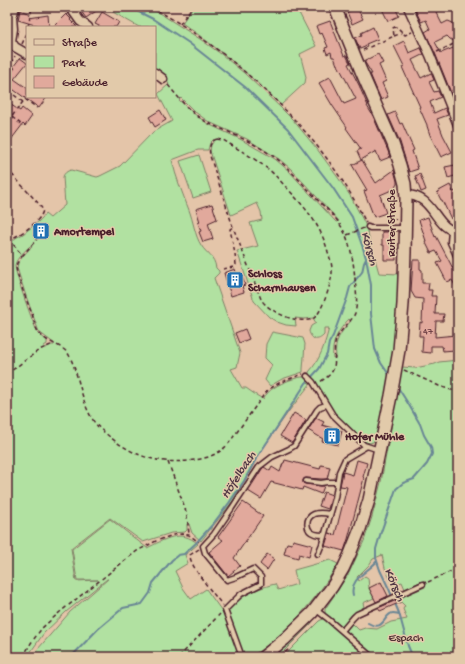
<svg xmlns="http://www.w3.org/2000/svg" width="465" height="664" viewBox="0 0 465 664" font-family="'Gochi Hand',sans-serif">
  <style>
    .green { fill: #b1e1a1; stroke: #7e8066; fill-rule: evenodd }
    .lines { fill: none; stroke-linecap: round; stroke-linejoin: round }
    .stream { stroke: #698695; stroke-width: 2 }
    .building { fill: #e1a99c; stroke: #4a1f2b }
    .service-casing { stroke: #4a1f2b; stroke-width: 7 }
    .minor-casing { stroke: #4a1f2b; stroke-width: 11 }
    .secondary-casing { stroke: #4a1f2b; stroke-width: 14 }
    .path { stroke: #4a1f2b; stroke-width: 1.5; stroke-dasharray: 4 3; stroke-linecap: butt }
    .service { stroke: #e2caaa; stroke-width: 4 }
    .minor { stroke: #e2caaa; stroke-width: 8 }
    .secondary { stroke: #e2caaa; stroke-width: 11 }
    .labels { text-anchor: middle; stroke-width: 3; stroke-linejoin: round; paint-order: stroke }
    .number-label { font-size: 10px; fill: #704247 }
    .street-label { font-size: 12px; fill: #4a1f2b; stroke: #e2caaa }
    .poi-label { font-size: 12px; font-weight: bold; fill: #4a1f2b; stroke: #e2caaa; text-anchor: start }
    .park-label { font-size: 12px; fill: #543237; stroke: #e2caaa }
    .water-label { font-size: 13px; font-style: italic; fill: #523946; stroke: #e2caaa }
  </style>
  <rect width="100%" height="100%" fill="#e4c5a9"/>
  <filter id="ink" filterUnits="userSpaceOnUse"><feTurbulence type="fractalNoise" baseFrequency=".025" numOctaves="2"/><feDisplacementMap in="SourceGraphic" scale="8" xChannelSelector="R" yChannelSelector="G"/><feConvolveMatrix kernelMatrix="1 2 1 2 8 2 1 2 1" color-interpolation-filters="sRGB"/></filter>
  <g filter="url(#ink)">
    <path class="green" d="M102,7h46l16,9 36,23 21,15 23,19 36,34 13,13 24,29 22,30 12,18 14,27 14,49 19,1c0,26 -1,53 -5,79 -4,28 -10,56 -16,84l-4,5 -3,1 -4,-1 -32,-29 -19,-31 -6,-8v-2c11,-12 16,-28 20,-44h-5v7c-6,7 -13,5 -15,-4l2,-5 5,-3 -3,-5 -9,1 -9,-1 1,8 -10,-1 -9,-3 -8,-5 -15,-16 -17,-50 21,-5 -8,-23 12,-3 -1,-8 -4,-9 -26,12 -21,-64 1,-6 3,-4v-2l-4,4 -2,7h-10l-26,10c4,18 10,32 17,50 4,10 6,26 12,35 6,10 13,10 15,23l3,3v2l-5,5 26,75 -3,14 -6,2 11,19h4l10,7 7,4c3,-5 7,-9 12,-12 6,-4 23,-11 30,-10l6,6 -22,28 -32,46 -24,44 -32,40 -9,-8 -3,-9h-2v6l-2,2 -14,1 -28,9 -33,-24 -39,30 5,33 22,-1h-21l-5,-31 38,-30 37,29c17,-8 34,-20 51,-4l-13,11 3,8 -13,8 8,17 8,11 15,-10 18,25c6,-4 9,-9 14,-13 10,-9 24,-14 37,-17l3,6 19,-6 -3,-14 36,-10 8,4c-23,37 -51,70 -88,93h-219l39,-45 38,-33h-1l-41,33 -22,21 -17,24h-20v-415l4,2c2,-6 7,-7 12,-10 7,-6 17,-12 22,-20l5,4 15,-13 -2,-28c1,-4 4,-6 8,-7l26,7 3,-1 20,-10 33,-34 19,-11 -14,-27 11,-10 -5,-6 -9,-7v-44h-16l-28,-16 -7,-2zM181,98l14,14 14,10 38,17 32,20 12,10 48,52 -3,1 -47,-51 -14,-12 -35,-20 -32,-15 -15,-11 -14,-13zM30,246h2l-9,10 -5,7 -1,5 9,28 13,36 16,12 -1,1h-3l-6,3 -1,-2 3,-2v-3c-2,-3 -7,-5 -9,-8 -4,-6 -24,-62 -23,-68 2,-8 10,-14 15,-19zM349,319l2,2c-11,12 -17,20 -15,36l-3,1c-2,-15 5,-28 16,-39z
      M193,7h77l4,5 10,-5h12l20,39 -16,8 6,23 -1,6 -24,22c-31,-30 -63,-57 -99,-82z
      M199,155l12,37 -18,6 -13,-37z
      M272,332l31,6 2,6 -2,25v3l-21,7 -12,7 -5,-6 7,-15 -7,-7 1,-14z
      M458,360v297h-173l4,-6 30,-30 4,-2 3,-4 -1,-3v-3l24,-36 15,-32 8,-24 9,-35 21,-115 13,1 20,-4 4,-2zM382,555l3,13 8,17 9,-3 3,7 17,-8 3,6 -26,11 2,4 4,4 -2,3 4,10 -16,3 -14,7 -12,-1 -6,2 -11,-11 4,-5 12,-7 -1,-4 11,-5 -5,-10 -1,-10 -3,-2 -6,5 -2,-4 12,-12 4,-6z
      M311,619l2,2 -3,4 -32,32h-9z"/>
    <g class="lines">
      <path class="stream" d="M129,7l24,12 36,24 56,44 43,42 45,59 19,29 11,31 3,10 5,27v29l4,35 6,14 9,13
        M397,386l12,19 11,19 4,11 7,12 1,7 -5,10 -13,15 -11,4 -7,6 -15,43 -5,17v9l4,12 9,19 10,24 9,33 3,7 6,4
        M353,595c-4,-16 15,-23 24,-34
        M368,623c17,10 16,-10 25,-10 1,0 6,1 6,1
        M71,657l27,-28 25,-21 19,-4 8,-11 3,-10 19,-23 6,-5 6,-1 12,-11 17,-19 16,-21 15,-22 12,-22 37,-56 13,-20 13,-14 8,-15 2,-11 4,-7 14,-38 3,-11 12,-15 2,-9 2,-4"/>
    </g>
    <path class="building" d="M78,7h24l-16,11z
      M381,7h14l4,9 -11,5z
      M414,7h21l2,5h-1l6,12 6,-3 5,2 3,6 2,2v12l-8,-4 -3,-3 -12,6 6,11 17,-7v64l-23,-57 -10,-21 5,-3 -4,-9 -5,2z
      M357,8l6,11 -11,5 -5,-12z
      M20,10l10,4 -1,4 19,-3 1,12h-11l-1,-2h-2l-17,-5z
      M102,12l17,10 -3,5h-15l-6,-3z
      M66,14l5,5 -1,1 7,7h-24z
      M330,21l14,35 2,-1 4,8 -2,1 12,23v1l8,18h-1l6,10 15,35 2,6 -10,4 -4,-10 -15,9 -4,-9 4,-2 -15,-21 1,-1 -15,-22 -13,-22 11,-6 14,27 12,-5 -18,-34h-1l-3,-8h-2l-1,-5 -4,2 -2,-6 3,-1 -6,-14 -3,1 -3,-8z
      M373,27l5,12 -12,5 1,2 -7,3 -5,-11 7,-3 -1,-2z
      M404,41l5,12 12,-5 3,6 -12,6 9,18 10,-5 3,7 -5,2 5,10 4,-1 3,6 -11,5 4,11 11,-5 3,7 -11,4 6,16 9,17 -11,5 -11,-22 -3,-9v-1l-8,-18h1l-18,-40 2,-1 -10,-20z
      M378,54l5,9 -4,2 7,16 -4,2 6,14 -7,3 -11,-26h2l-8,-13z
      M20,58l7,5 -13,16 13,9v9h20l-8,11 -32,-23v-8l8,-9 -2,-1z
      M7,102l13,9 2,-3 10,8 -7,10 -2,-2 -16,21z
      M160,110l6,10 -11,7 -6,-10z
      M395,112l5,12 2,-1 7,16 5,11 -2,1 6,18 -9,3 -9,-30 -12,-27z
      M362,160l14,23 18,-13 3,11v3l-3,5 -14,6 6,18 -12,4 -10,-26 3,-1 -15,-25z
      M455,165l3,10 -10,3 -3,-11z
      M420,174l6,16 -5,2 -6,-16z
      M450,185l3,7 2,-1 3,6v19l-7,3 -9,-19h-1l-4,-8z
      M212,204l5,15 -9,4 5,16 -10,3 -4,-10 2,-1 -3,-8 2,-1 -4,-13z
      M428,217l7,20 1,-1 22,42v13l-6,-11 -5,2 -10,-19 5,-2 -6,-10 -5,2 -6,-12h1l-7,-21z
      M382,232h11v12l2,1 1,15h-12v-15h-2z
      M413,260h7v9l2,1v13h7l-1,7h4l-1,6h5l-1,18h9l-1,7h-7l-1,16 21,-2 1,7h-3l1,8 -12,1 -1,-5h-11v7l-9,-1 1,-16h-4l1,-14 2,1 1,-24 -8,-1 -4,-7z
      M235,269l2,6 4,-1 4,11 -3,1 2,6 -13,4 -7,-23z
      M245,329l4,10 -10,4 -4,-10z
      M294,413l12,7 -14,23 -12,-7z
      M316,418l8,4 -2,3 20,6 -4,14 -16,-4 1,-2 -15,-9z
      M285,460l35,9 1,-4 9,2 -3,12h-6l-15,-1 -2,1 -1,1v3l2,1 16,2h3l-3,8 -18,-7 -1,3 -31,-8 -10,17 -13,-8 14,-22 2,-2 6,4 2,-4 8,5 3,-9h1z
      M357,460l10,3 -4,14 1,1 -16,61 -4,12 -19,-5 4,-13 6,2 12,-48 -7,-1 3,-14 10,3z
      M324,492l8,3 -4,14 -9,-3z
      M243,502l20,14 -29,42 6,8 -12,10 -19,-24 14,-12 -5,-3z
      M293,540l19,5 -3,12 -10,-3 -1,4 -14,-4 3,-11 5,1z
      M267,554l7,5 -7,11 -7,-6z
      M381,582l7,14 -12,6 -7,-14z
      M399,599l2,3 -21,9 -2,-3z"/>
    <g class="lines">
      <defs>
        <path id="service" d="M368,227l2,1h35
          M307,376l6,6 20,33 31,30 15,5
          M306,481l15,2 6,-1h10
          M324,535c-3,0 -6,0 -9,-1 -10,-3 -10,-16 -1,-20 5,-2 11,-1 16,0
          M318,554l4,-10 13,-46 4,-26 6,-13 22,-13
          M315,609l13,10 44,38
          M342,631l11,-13 4,-4 66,-30
          M242,657l-17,-47 16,-16 20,-10v-7l-8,-8 -17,8 -9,3 -22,-27 -2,-7 11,-12 18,-26 27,-41 13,-10 17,-8 5,-3 23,-36 3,-3 6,-2"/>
        <path id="minor" d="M15,7l-3,10 1,12 -2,12 4,6 12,7
          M70,7l10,14 8,6
          M408,7l22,48 28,70
          M155,73l8,6
          M406,195c29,0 29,36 52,36
          M453,231l-1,11 6,13"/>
        <path id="secondary" d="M263,657l22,-18 27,-26 20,-26 11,-18 7,-15 10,-25 9,-29 22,-104 8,-46 4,-46 2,-52 1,-53 -1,-15 -5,-19 -7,-21 -32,-73 -26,-64"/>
      </defs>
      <use href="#service" class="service-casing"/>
      <use href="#minor" class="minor-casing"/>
      <use href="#secondary" class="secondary-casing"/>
      <path class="path" d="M151,7c83,44 176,131 215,216
        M180,24l12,-17
        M28,27l4,-20
        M394,36l8,-3
        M22,44l5,-11
        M363,50l31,-14 -1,-8 2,-1h2l8,8 7,-3
        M437,52l21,-10
        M7,69l8,-13
        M168,85c10,12 19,24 32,33 12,8 26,12 39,19 14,6 29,15 42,25 12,11 23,23 34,35 7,8 15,14 21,22 14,17 17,39 19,60 1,11 3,23 0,34 -3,9 -15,16 -19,27 -4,11 2,24 -5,33 -3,4 -7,6 -11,9
        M452,91l6,-3
        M14,95l9,7
        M12,117l10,8
        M7,118l3,1 15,-20 12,9
        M217,139l6,1c13,8 28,16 41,26 9,6 16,15 24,23 19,21 32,35 40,63 2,6 4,12 4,18 1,9 -10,43 -18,48 -13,8 -46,-6 -53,-19l-28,-72 -23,-71c-1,-8 -1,-14 7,-17z
        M7,169l31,34 5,7c-2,12 -25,27 -36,30
        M388,222l8,-3
        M347,235l17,-7
        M9,239l12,15 1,2 -5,7 -1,5c4,16 10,31 16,46 2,6 3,15 8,20 7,9 23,11 29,21 10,19 12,47 24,65 4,7 11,12 17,17 26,21 52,28 85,23 13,-2 25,-6 34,-17l34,-47 6,-7 12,-7 22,-8
        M22,256l9,-10 9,-11 -3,-5 -3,-6
        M223,269l11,-2 2,-2 -1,-11 -5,-25 3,-2
        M404,370l35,16 19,6
        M7,374l32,-24 14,-6
        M168,462l17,46 2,8 2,18
        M199,549l-9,6c-1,11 25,40 33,51
        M428,582l30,-14
        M23,657l8,-14 11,-15 18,-16 77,-61 19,-10 17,-6 9,-1 7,1 10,7
        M179,657l41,-43
        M280,657l9,-8"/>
      <use href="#service" class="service"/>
      <use href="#minor" class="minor"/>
      <use href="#secondary" class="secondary"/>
    </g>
  </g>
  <defs>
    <symbol id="building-square" viewBox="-11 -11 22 22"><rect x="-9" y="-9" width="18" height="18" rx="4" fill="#1f6fb2" stroke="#e2caaa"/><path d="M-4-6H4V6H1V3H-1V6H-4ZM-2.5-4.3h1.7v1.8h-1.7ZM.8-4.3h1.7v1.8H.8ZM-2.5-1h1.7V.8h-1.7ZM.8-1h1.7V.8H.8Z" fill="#fff"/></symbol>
  </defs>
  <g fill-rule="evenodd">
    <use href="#building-square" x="31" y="221" width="20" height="20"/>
    <use href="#building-square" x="225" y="270" width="20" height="20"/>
    <use href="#building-square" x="322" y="426" width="20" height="20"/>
  </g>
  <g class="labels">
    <g class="number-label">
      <text x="428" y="334">47</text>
    </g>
    <g class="street-label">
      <text transform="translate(391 223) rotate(-90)" y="4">Ruiter Straße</text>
    </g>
    <g class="poi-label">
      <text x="54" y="235">Amortempel</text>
      <text x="248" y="277">Schloss<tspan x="248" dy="14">Scharnhausen</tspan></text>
      <text x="345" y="440">Hofer Mühle</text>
    </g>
    <g class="park-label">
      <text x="406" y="641">Espach</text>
    </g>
    <g class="water-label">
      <text transform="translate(371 248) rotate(74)" y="5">Körsch</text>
      <text transform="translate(237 474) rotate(-57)" y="5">Höfelbach</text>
      <text transform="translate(396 584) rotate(67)" y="5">Körsch</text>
    </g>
  </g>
  <rect width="465" height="664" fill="none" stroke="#e2caaa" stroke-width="24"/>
  <rect x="12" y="12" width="441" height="640" fill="none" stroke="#4a1f2b" stroke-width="1.5" filter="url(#ink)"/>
  <rect x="26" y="26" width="130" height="72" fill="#e2caaa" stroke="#a58677"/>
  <rect x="34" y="39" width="20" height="6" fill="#e2caaa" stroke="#a58677"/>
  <text x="62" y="46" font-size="12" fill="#4a1f2b">Straße</text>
  <rect x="34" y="56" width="20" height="12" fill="#b1e1a1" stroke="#a58677"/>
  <text x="62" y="66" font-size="12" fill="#4a1f2b">Park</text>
  <rect x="34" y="76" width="20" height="12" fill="#e1a99c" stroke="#a58677"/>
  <text x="62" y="86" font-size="12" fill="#4a1f2b">Gebäude</text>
</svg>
